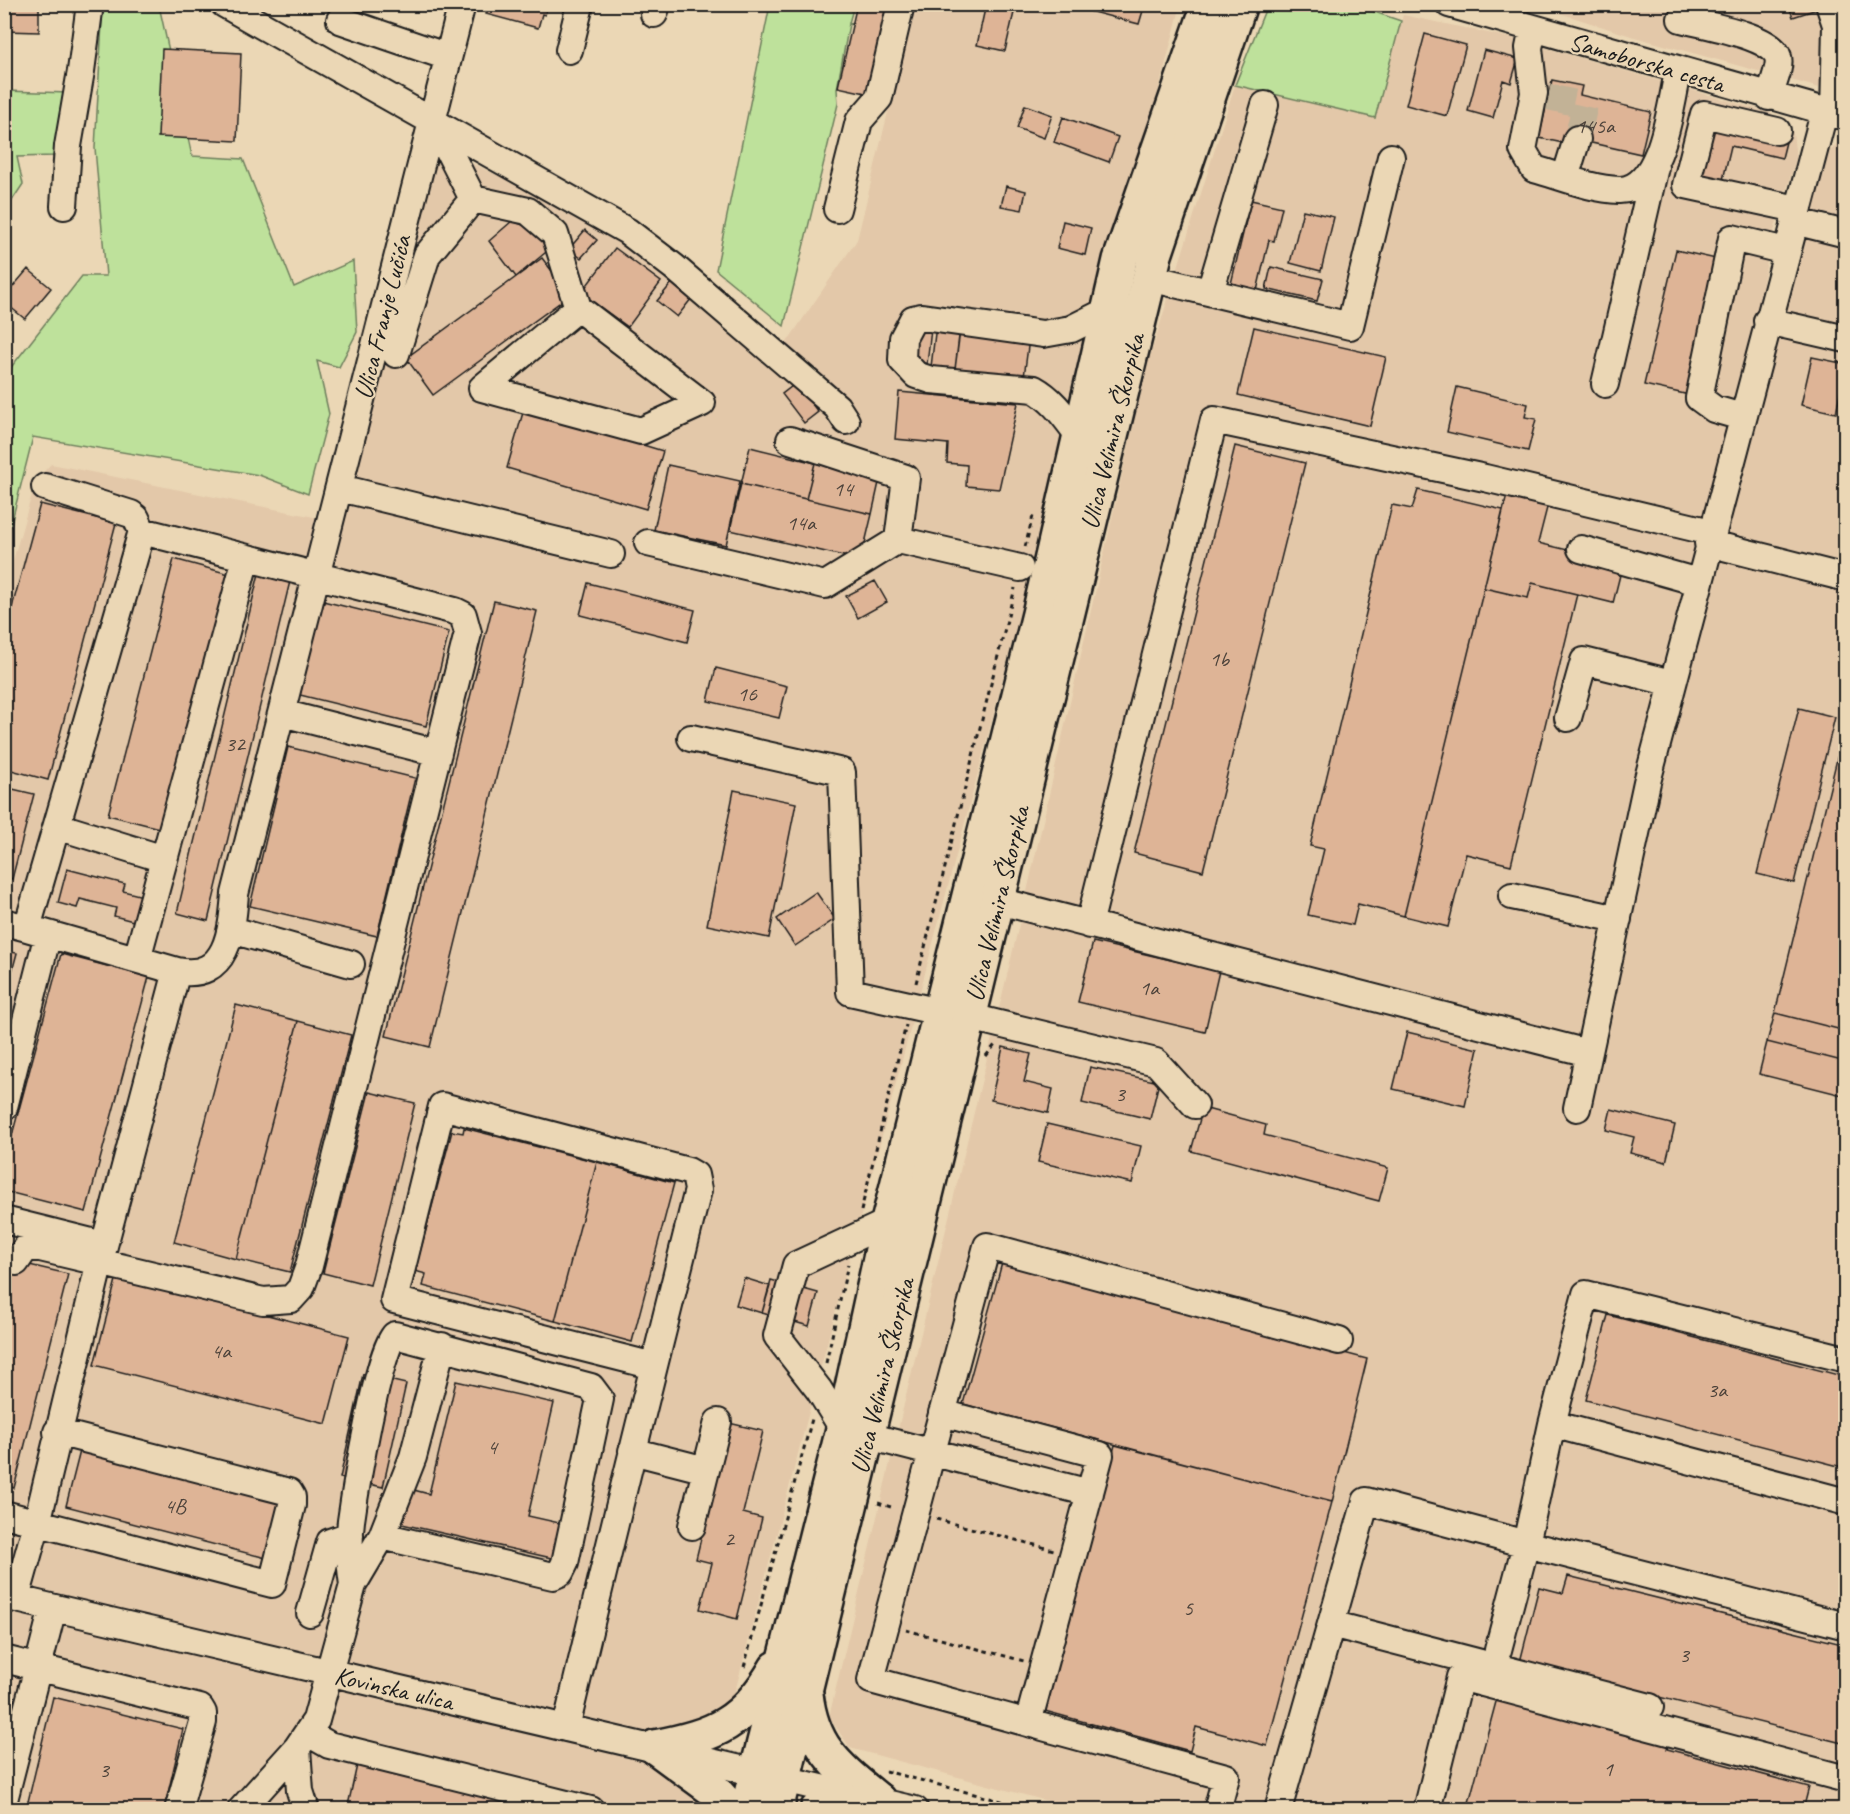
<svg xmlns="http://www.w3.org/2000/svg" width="1850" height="1814" viewBox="0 0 1850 1814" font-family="Caveat,sans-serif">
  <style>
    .built { fill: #e3c8a9 }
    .green { fill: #bee19b; stroke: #6d7e5c; stroke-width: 1.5 }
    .building { fill: #deb496; stroke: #1c1c1c; stroke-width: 1.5 }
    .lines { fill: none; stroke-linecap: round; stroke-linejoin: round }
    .minor-tunnel { stroke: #c2b296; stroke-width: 26; stroke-dasharray: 26 13; stroke-linecap: butt }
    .minor-casing { stroke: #1c1c1c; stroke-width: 30 }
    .major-casing { stroke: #1c1c1c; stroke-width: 38 }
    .path { stroke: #1c1c1c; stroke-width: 3; stroke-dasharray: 4.5 4.5; stroke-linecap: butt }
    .minor { stroke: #ebd7b5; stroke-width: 26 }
    .major { stroke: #ebd7b5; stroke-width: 33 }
    .labels { text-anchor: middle; stroke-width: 4.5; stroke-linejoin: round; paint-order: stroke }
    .number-label { font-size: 22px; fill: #4c423a }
    .street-label { font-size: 26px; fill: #1c1c1c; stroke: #ebd7b5 }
  </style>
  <rect width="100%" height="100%" fill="#ebd7b5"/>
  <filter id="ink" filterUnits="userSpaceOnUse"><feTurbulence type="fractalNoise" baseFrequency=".0167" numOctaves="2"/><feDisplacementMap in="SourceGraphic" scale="12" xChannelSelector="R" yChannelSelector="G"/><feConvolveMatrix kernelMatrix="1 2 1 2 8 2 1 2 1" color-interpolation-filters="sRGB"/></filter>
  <g filter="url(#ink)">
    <path class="built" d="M914,5h267l-477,1804 -699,1 -1,-1218 32,-112 15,-16 288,58 98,-375 190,89 147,125 83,-121z
      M1535,5h310v90l-214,-59z
      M1403,15l109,23 259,75 22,19 3,27 -25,82 -14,73 24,6 41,-162 15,-14 8,-2v1667h-768l-227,-61 -21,-31 197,-821 120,-527 89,-284 140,33z"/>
    <path class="green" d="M103,5h41l16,5 32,146 51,3 51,128 59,-26 4,71 -18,35 -22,-6 12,53 -21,80 -49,-19 -226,-38 -28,111v-173l77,-99h24l-11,-128z
      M770,5h84l-5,18 5,2 -5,-1 -12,65 1,15 -54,222 -68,-56z
      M1267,5h87l47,16 -26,97 -140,-33z
      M5,91l64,2 -15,63 -37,1 6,27 -18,27z"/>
    <path class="building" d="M4,4h35v28l-35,-1z
      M488,4h60l-3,11 -3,-1 -4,14 -52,-14z
      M857,4h39l-21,91 -37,-8z
      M986,4h30l-11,47 -28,-6z
      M1082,4h63l-6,20 -58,-15z
      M1691,4h26l-23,8z
      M1788,4h28l1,5 -24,8z
      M1425,34l41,11 -19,71 -41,-11z
      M162,49l79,4 -4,88 -79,-4z
      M1484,50l34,9 -7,24 -8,-3 -10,38 -25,-7z
      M1552,80l30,6 -2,9 71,17 -10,42 -72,-16 -1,6 -29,-6z
      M1025,105l27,10 -8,23 -27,-10z
      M1063,117l55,20 -9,25 -55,-20z
      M1713,120l74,18 -5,20 -51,-12 -9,38 -24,-6z
      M1006,186l20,5 -4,19 -21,-4z
      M1251,200l31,7 -8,34 -5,-1 -13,55 -26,-7z
      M1303,210l31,7 -13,54 -31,-8z
      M512,221l25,9 14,18 -35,29 -27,-36z
      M1063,221l28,7 -6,27 -28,-7z
      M585,230l12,10 -16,18 -12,-9z
      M615,248l46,34 -33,45 -47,-34z
      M1676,250l49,11 -31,135 -50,-11z
      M542,258l28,37 -137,100 -27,-37z
      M1271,267l52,12 -6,22 -51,-12z
      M28,269l23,19 -26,31 -21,-17v-5z
      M676,278l19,16 -18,23 -20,-16z
      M936,325l24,3 -5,41 -24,-2z
      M1254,327l132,30 -16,69 -132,-31z
      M918,328l13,1 -4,35 -13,-1z
      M960,331l69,8 -5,38 -69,-8z
      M1812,357l34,7 -10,49 -35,-8z
      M796,383l22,29 -14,11 -22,-29z
      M1457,387l71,17 -3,13 11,2 -8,32 -81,-19z
      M899,392l119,11 -19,86 -33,-3 1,-21 -20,-2 1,-19 -53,-5z
      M524,409l139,42 -17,58 -139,-41z
      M1235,446l70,17 -102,408 -69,-18z
      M750,447l65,16 -9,36 -65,-15z
      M815,463l65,15 -8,36 -66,-15z
      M668,465l72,16 -14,64 -72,-15z
      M741,484l131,30 -11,46 -131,-30z
      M1509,487l41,9 -12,47 85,20 -10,40 -81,-20 -4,15 -44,-10z
      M1418,490l85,20 -99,406 -46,-12 -5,21 -45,-10 16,-66 -14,-3 82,-341 20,4z
      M40,504l76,19 -68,257 -44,-12v-131z
      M174,559l55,15 -66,255 -55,-14z
      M261,565l31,8 -84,348 -31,-8z
      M875,581l12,21 -29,16 -12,-22z
      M588,583l107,27 -8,32 -107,-27z
      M1532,583l45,11 -66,271 -45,-11 -18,73 -44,-11 80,-328 44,10z
      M323,601l126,31 -23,94 -126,-31z
      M494,601l43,10 -107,436 -44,-11z
      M716,668l71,18 -8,32 -71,-17z
      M1799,708l36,9 -41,166 -37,-9z
      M1846,722v309l-71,-18z
      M288,747l127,31 -38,158 -127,-30z
      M4,787l30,7 -22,85 -8,-2z
      M734,790l62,13 -27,135 -62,-13z
      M67,869l58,15 -2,7 20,5 -6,26 -23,-6 2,-8 -36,-9 -3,9 -19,-5z
      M816,892l19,27 -40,27 -18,-27z
      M1093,942l126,29 -14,61 -127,-30z
      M4,951l13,2 -13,48z
      M61,954l88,23 -63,235 -82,-21v-26z
      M236,1005l62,16 -62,238 -62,-17z
      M1775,1013l71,18v31l-79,-20z
      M298,1021l53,14 -61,237 -54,-13z
      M1407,1032l71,17 -13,57 -72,-17z
      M1767,1042l79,20v34l-87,-22z
      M1003,1047l28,7 -7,28 29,7 -5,24 -57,-13z
      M1090,1067l69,15 -9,37 -68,-16z
      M369,1092l46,11 -45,182 -47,-12z
      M1203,1108l63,17 -2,10 124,33 -9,33 -188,-50z
      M1611,1109l64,16 -9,37 -36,-9 4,-16 -28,-7z
      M1047,1124l94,22 -9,37 -94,-21z
      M464,1128l133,34 -42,159 -132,-35 3,-12 -11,-3 37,-140 11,2z
      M597,1162l77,21 -42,159 -77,-21z
      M4,1259l64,15 -54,214 -10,-3z
      M1002,1263l365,96 -35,143 -369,-98z
      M117,1276l232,60 -23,88 -232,-59z
      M744,1278l26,8 -8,27 -26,-8z
      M771,1280l47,13 -9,33 -47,-13z
      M1608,1315l238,62v91l-260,-68z
      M363,1374l43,10 -23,103 -43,-9z
      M456,1381l98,22 -26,113 36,8 -8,35 -154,-35 8,-35 19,5z
      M729,1423l34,8 -20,82 19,5 -25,101 -37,-10 12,-46 -16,-4z
      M1115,1445l217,57 -65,244 -71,-19 -6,24 -145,-40z
      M80,1451l204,53 -14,55 -204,-53z
      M1568,1576l278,69v99l-326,-82 19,-75 24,6z
      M53,1697l130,32 -19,81h-138z
      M1497,1698l172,44 -2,7 142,38 -6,23h-336z
      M357,1765l187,45h-197z"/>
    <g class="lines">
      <path class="minor-tunnel" d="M1548,97l37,8 -8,34"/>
      <defs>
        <path id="minor" d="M224,4l403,227 47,36 163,140 9,14
          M1449,4l397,113
          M1829,4l7,21 -2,90
          M654,14l3,-10
          M1681,19c20,5 92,17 97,38 3,10 -6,29 -9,40
          M340,20l108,37
          M1533,29l-4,19 5,45 -11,57 11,19c27,7 56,20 85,21 43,1 52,-86 59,-118
          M569,50l11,-45 -2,-1
          M435,124l38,75 55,12 27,23 23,74 124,95 -61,28 -159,-43 96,-80
          M1777,131l-73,-17 -18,71 111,24
          M1565,178l12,-39
          M64,206l4,-60 13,-75 9,-67
          M837,209l22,-88 20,-23 22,-94
          M1794,221l52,13
          M1150,278l200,48 41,-169
          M1210,292l55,-187
          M1767,321l79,18
          M396,354l31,-99 46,-56
          M1605,384l50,-217
          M1742,417l-28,-8 -15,-11 33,-160 54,13
          M1080,437c-14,-18 -26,-37 -46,-48l-103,-9 -15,-5 -14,-15 1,-22 10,-19 9,-2 121,17 28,-5 38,-19
          M790,440l116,38 -8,62
          M45,487l86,27 5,4 6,13 -115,397 150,43c51,10 55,-41 58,-77l227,-890
          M340,488l271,66
          M648,543l177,42 73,-45 122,28
          M1708,543l138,35
          M1581,549l117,33
          M282,713l156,40
          M1568,718l16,-57 88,22
          M691,738l151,34 8,220 90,20
          M57,826l107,33
          M1512,896l106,23
          M999,901l589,152
          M4,922l23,6
          M1089,925l125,-505 271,58 226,54
          M232,930l119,34
          M137,959l109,-401
          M970,1017l186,45 39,43
          M4,1107l44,-173
          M1577,1108l70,-326 177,-669
          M4,1220l88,22
          M16,1262l9,-13 11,-2 227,54 28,-2 10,-11 8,-22 159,-633 -5,-18 -8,-4 -313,-80
          M1846,1359l-260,-65 -34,130 -26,120 320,82
          M942,1413l158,42 -72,268
          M1552,1424l294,78
          M843,1429l-24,-39 -42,-54 19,-71 92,-43
          M868,1436l222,57
          M632,1451l74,19 12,-48
          M4,1514l268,70 20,-79v-8l-3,-5 -232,-60
          M692,1526l14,-56
          M353,1585c-3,-21 -5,-42 -2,-64 4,-29 27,-171 44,-186l196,52 9,12 -35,164 -5,10 -7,3 -171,-40
          M4,1596l911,214
          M16,1598l21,-75 63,-262 77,-290
          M310,1613l20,-71 20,-7
          M1331,1624l319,83
          M4,1659l196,49 3,5v9l-25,88
          M566,1728c42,-180 87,-359 132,-538l-3,-15 -7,-4 -246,-65 -48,194 260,66
          M308,1733l21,12 262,65
          M297,1748l3,43 6,19
          M4,1800l49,-192
          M241,1810l56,-62 19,-28 37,-135 29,-49 31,-79 29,-111
          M1217,1810l9,-33 -355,-97 116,-434 352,95
          M1278,1810l88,-309 160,43 -28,106
          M1427,1810l33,-133 386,102"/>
        <g id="major">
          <path d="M806,1694c6,54 32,73 72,106"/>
          <path d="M655,1747c61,-12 89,-24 121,-79"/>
          <path d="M655,1747l60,44 17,19"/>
          <path d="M747,1810l96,-381 45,-207 151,-608 81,-354 89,-256"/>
          <path id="s1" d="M776,1810l379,-1555 85,-251"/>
          <path d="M817,1810l19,-6 42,-4"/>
        </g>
      </defs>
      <use href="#minor" class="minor-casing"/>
      <use href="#major" class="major-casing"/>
      <path class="path" d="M1025,547l8,-31
        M916,983l99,-395
        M986,1056l9,-11
        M861,1211l45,-186
        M826,1363l22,-99
        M878,1503l16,5
        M936,1519l118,31
        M906,1630l118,31
        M744,1667l68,-248
        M885,1771l151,39"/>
      <use href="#minor" class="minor"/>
      <use href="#major" class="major"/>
    </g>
  </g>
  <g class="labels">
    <g class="number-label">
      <text x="1595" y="133">145a</text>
      <text x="843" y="496">14</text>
      <text x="801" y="530">14a</text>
      <text x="1219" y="666">1b</text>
      <text x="747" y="701">16</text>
      <text x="235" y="751">32</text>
      <text x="1149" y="995">1a</text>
      <text x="1120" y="1101">3</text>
      <text x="221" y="1358">4a</text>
      <text x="1717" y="1397">3a</text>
      <text x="492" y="1454">4</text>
      <text x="175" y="1513">4B</text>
      <text x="729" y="1546">2</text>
      <text x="1188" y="1615">5</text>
      <text x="1684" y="1662">3</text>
      <text x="1608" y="1776">1</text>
      <text x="104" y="1777">3</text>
    </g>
    <g class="street-label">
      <text transform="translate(1647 62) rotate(16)" y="9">Samoborska cesta</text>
      <text transform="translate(382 317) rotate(-76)" y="9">Ulica Franje Lučića</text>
      <text dy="9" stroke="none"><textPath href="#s1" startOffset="1419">Ulica Velimira Škorpika</textPath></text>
      <text dy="9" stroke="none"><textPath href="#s1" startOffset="933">Ulica Velimira Škorpika</textPath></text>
      <text dy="9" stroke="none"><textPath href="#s1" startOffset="447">Ulica Velimira Škorpika</textPath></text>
      <text transform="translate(394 1688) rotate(13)" y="9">Kovinska ulica</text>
    </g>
  </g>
  <rect width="1850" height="1814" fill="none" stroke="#ebd7b5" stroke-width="24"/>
  <rect x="12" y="12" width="1826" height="1790" fill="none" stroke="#1c1c1c" stroke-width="2" filter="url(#ink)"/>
</svg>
